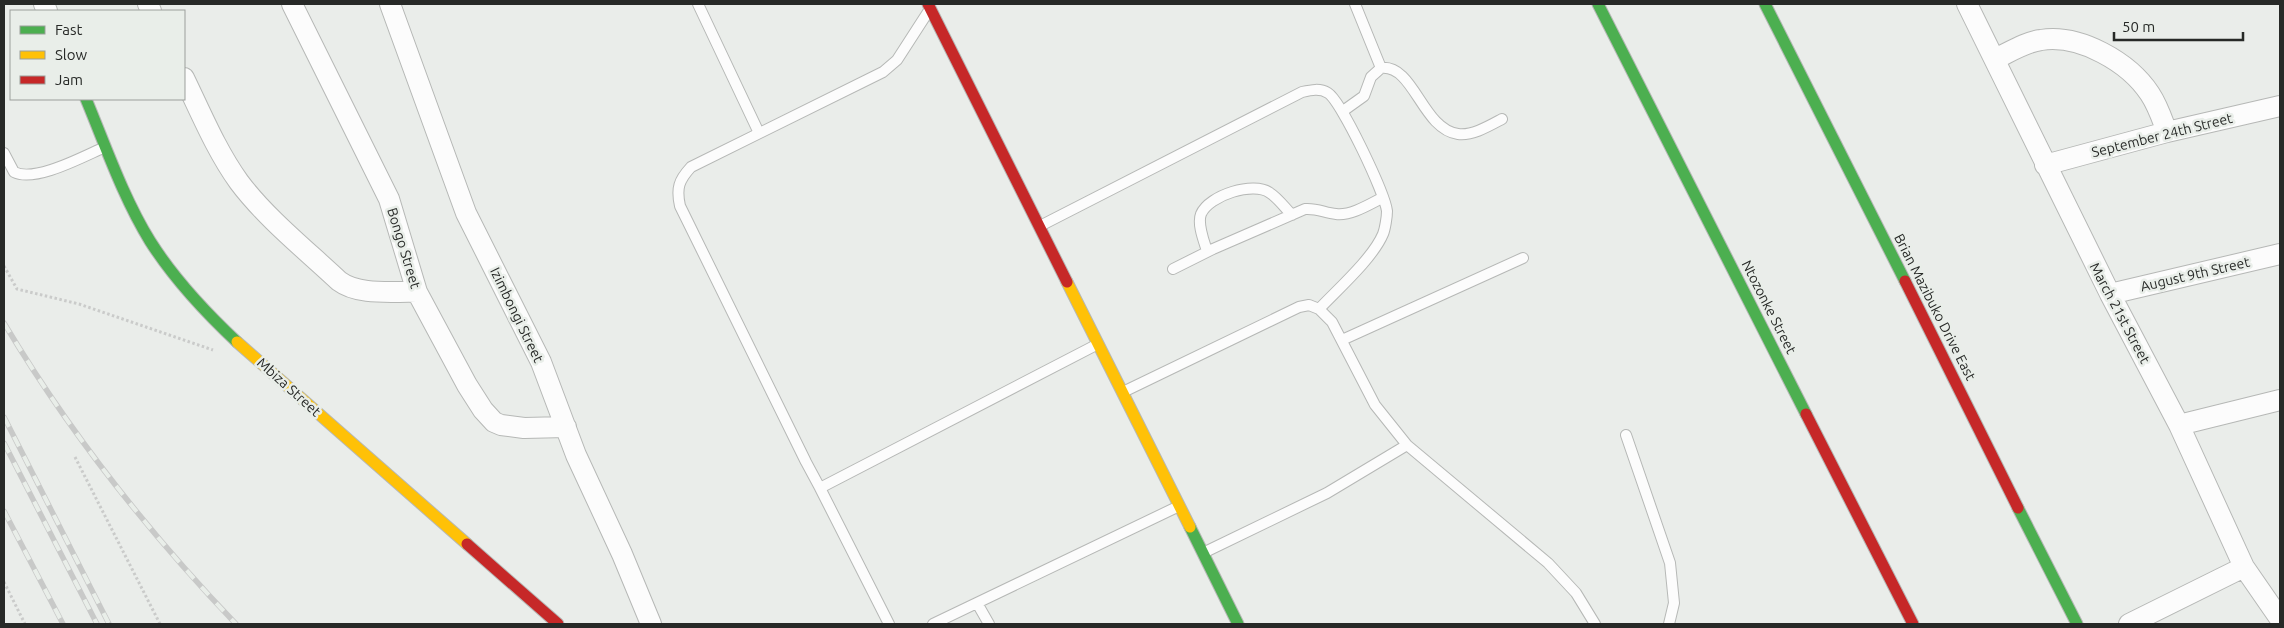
<svg xmlns="http://www.w3.org/2000/svg" width="2284" height="628" viewBox="0 0 2284 628" font-family="Ubuntu,sans-serif">
  <style>
    .lines { fill: none; stroke-linecap: round; stroke-linejoin: round }
    .lane-casing { stroke: #b6b8b6; stroke-width: 12 }
    .street-casing { stroke: #b6b8b6; stroke-width: 22 }
    .fast-casing { stroke: #b6b8b6; stroke-width: 13 }
    .slow-casing { stroke: #b6b8b6; stroke-width: 13 }
    .jam-casing { stroke: #b6b8b6; stroke-width: 13 }
    .path { stroke: #cacbca; stroke-width: 3; stroke-dasharray: 2.5 2.5; stroke-linecap: butt }
    .lane { stroke: #fcfcfc; stroke-width: 10 }
    .street { stroke: #fcfcfc; stroke-width: 20 }
    .fast { stroke: #4caf50; stroke-width: 11 }
    .slow { stroke: #ffc107; stroke-width: 11 }
    .jam { stroke: #c62828; stroke-width: 11 }
    .rail-casing { stroke: #c8c9c8; stroke-width: 5.5 }
    .rail { stroke: #e9eee9; stroke-width: 4; stroke-dasharray: 11; stroke-linecap: butt }
    .labels { text-anchor: middle; stroke-width: 5; stroke-linejoin: round; paint-order: stroke }
    .street-label { font-size: 14px; fill: #272927; stroke: #e9eee9 }
  </style>
  <rect width="100%" height="100%" fill="#eaedea"/>
  <g class="lines">
    <defs>
      <path id="lane" d="M698,4l61,129
        M928,12l-31,48 -14,12 -192,95c-12,13 -15,21 -11,39l126,256 14,26 278,-144
        M1381,68c33,-4 41,61 77,66 14,2 31,-8 44,-15
        M1343,111l21,-15 7,-19 10,-9 -26,-64
        M4,153l10,19c21,11 70,-16 91,-25
        M1040,226l262,-134c9,-2 18,-4 26,1 14,9 57,101 59,118 0,6 -2,18 -4,23 -10,24 -45,55 -64,75
        M1207,251c-3,-10 -10,-27 -6,-37 8,-19 53,-33 69,-21 8,5 15,15 22,22
        M1173,269l40,-20 92,-40c12,-1 20,4 31,5 15,2 34,-10 46,-16
        M1342,340l181,-82
        M1123,392l176,-85 10,-2 10,4 13,13 43,83 32,40 141,118 28,30 19,31
        M1626,435l44,128 4,40 -5,21
        M820,488l69,136
        M1203,553l124,-60 80,-48
        M977,603l12,21
        M933,624l244,-117"/>
      <path id="street" d="M44,4l3,7
        M148,4l3,7
        M292,4l97,195 28,93 50,93 16,25 11,12 7,3 23,3 42,-1
        M390,4l76,209 75,149 35,93 46,99 29,70
        M1967,4l143,290 69,131 65,142 36,52
        M1995,59c15,-7 30,-17 46,-19 39,-6 88,22 109,54 8,12 12,25 17,38
        M184,78c17,35 32,72 55,104 27,36 67,68 100,99 20,15 54,10 78,11
        M2045,165l122,-33 113,-26
        M2110,294l170,-40
        M2179,425l101,-25
        M2129,624l115,-57"/>
      <path id="fast" d="M1598,4l208,410
        M1765,4l140,277
        M86,99c20,48 37,98 64,142 24,38 55,71 87,101
        M2018,508l59,116
        M1190,527l48,97"/>
      <path id="slow" d="M1067,282l123,245
        M237,342l230,202"/>
      <path id="jam" d="M928,4l139,278
        M1905,281l113,227
        M1806,414l107,210
        M467,544l91,80"/>
    </defs>
    <use href="#lane" class="lane-casing"/>
    <use href="#street" class="street-casing"/>
    <use href="#fast" class="fast-casing"/>
    <use href="#slow" class="slow-casing"/>
    <use href="#jam" class="jam-casing"/>
    <path class="path" d="M4,266l13,23 62,15 134,46
      M75,457l85,167
      M4,582l21,42"/>
    <use href="#lane" class="lane"/>
    <use href="#street" class="street"/>
    <use href="#fast" class="fast"/>
    <use href="#slow" class="slow"/>
    <use href="#jam" class="jam"/>
    <defs>
      <path id="rail" d="M4,323c65,109 144,209 232,301
        M4,417l105,207
        M4,443l93,181
        M4,511l59,113"/>
    </defs>
    <use href="#rail" class="rail-casing"/>
    <use href="#rail" class="rail"/>
  </g>
  <g class="labels">
    <g class="street-label">
      <text transform="translate(2162 135) rotate(-14)" y="5">September 24th Street</text>
      <text transform="translate(404 248) rotate(73)" y="5">Bongo Street</text>
      <text transform="translate(2195 274) rotate(-13)" y="5">August 9th Street</text>
      <text transform="translate(1769 307) rotate(63)" y="5">Ntozonke Street</text>
      <text transform="translate(1935 307) rotate(63)" y="5">Brian Mazibuko Drive East</text>
      <text transform="translate(2120 313) rotate(62)" y="5">March 21st Street</text>
      <text transform="translate(517 315) rotate(64)" y="5">Izimbongi Street</text>
      <text transform="translate(289 387) rotate(42)" y="5">Mbiza Street</text>
    </g>
  </g>
  <rect width="2284" height="628" fill="none" stroke="#272927" stroke-width="10"/>
  <rect x="10" y="10" width="175" height="90" fill="#e9eee9" stroke="#9b9f9b"/>
  <rect x="20" y="26" width="25" height="8" fill="#4caf50" stroke="#9b9f9b"/>
  <text x="55" y="35" font-size="15" fill="#272927">Fast</text>
  <rect x="20" y="51" width="25" height="8" fill="#ffc107" stroke="#9b9f9b"/>
  <text x="55" y="60" font-size="15" fill="#272927">Slow</text>
  <rect x="20" y="76" width="25" height="8" fill="#c62828" stroke="#9b9f9b"/>
  <text x="55" y="85" font-size="15" fill="#272927">Jam</text>
  <path d="M2114 32v8h129v-8" fill="none" stroke="#272927" stroke-width="2.5"/>
  <text x="2122" y="32" font-size="15" fill="#272927" stroke="#e9eee9" stroke-width="4" paint-order="stroke">50 m</text>
</svg>
